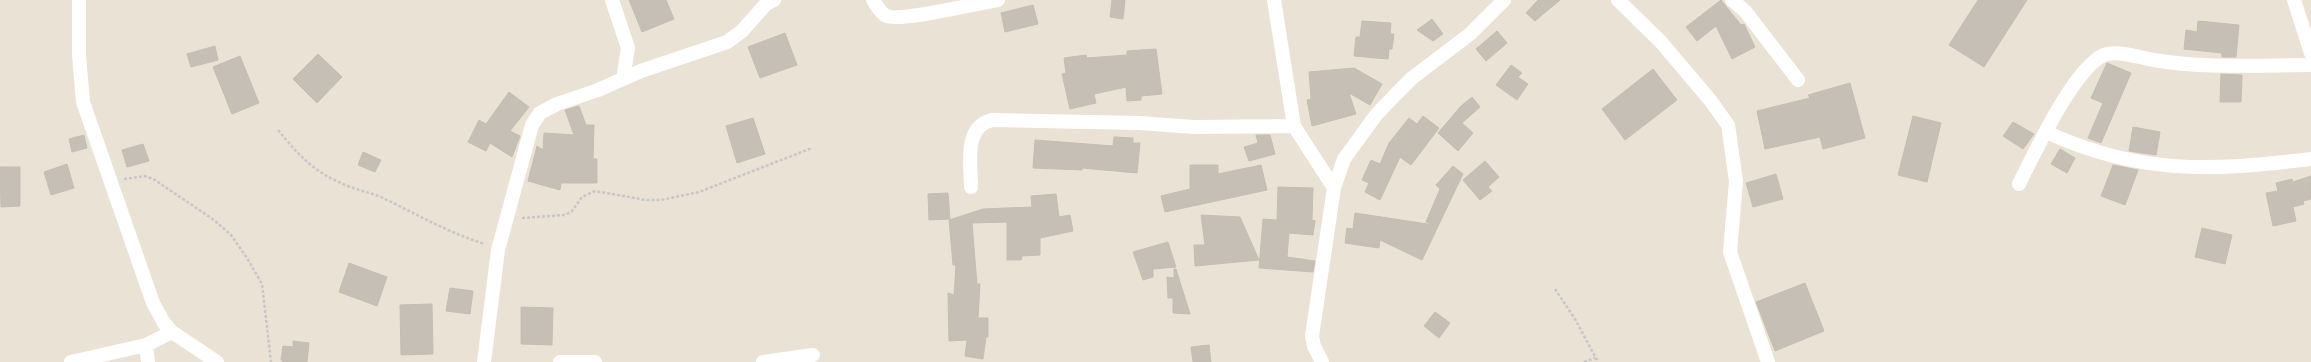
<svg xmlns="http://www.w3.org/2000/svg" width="2311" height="362" viewBox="0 0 2311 362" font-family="'Source Sans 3',sans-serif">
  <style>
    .building { fill: #c5bfb6; stroke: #c5beb0 }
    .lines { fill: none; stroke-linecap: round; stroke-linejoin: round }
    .path { stroke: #c7c7c7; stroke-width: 2.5; stroke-dasharray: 3 2; stroke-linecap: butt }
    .minor { stroke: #fff; stroke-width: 14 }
  </style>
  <rect width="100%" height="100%" fill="#ebe2d6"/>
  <path class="building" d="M629,0h37l8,19 -32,13z
    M1112,0h13l-2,19 -13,-2z
    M1538,0h22l-25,21 -9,-8z
    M1721,0l20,25 3,-1 11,23 -23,12 -16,-33 -19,15 -11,-14z
    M1978,0h49l-43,67 -35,-22z
    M1033,5l5,19 -33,8 -4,-19z
    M1432,19l11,15 -10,7 -16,-11z
    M1362,21l29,2 -1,11h4l-2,15h-3l-1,10 -34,-3 2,-19h4z
    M2198,21l41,4 -3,32h-14v-4l-38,-4 2,-19 11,2z
    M1497,31l10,12 -21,18 -10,-12z
    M785,33l12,32 -37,13 -12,-31z
    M215,46l3,14 -27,7 -4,-13z
    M1156,49l6,45 -21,2v4l-14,1 -1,-14 -32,7 2,9 -26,6 -8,-35 4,-1 -2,-15 22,-3 1,3 40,-3v-4z
    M318,54l24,23 -25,26 -24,-24z
    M240,56l19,47 -27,11 -19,-47z
    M2107,63l24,10 -30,70 -13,-5 15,-35 -12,-5z
    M1511,65l11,8 -4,4 10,7 -11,16 -21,-15z
    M1354,68l28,16 -12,21 -21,-12 7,21 -44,12 -5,-26 4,-1 -2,-27z
    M1653,69l24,31 -52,40 -23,-31z
    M2221,74l21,1 -1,27h-21z
    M1850,83l15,55 -42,11 -3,-12 -55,12 -8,-38 53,-13 -2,-3z
    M509,92l20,15 -19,24 10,5 -8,21 -22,-14 -4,8 -18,-9 11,-22 7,4z
    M1472,97l8,10 -18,16 11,10 -15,18 -20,-18 23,-27z
    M579,106l7,19h8l-1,34h4v24h-36l-1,7 -32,-9 9,-35 6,4 1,-17 30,2 -9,-25z
    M1423,116l16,12 -28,37 -11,-8 -20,43 -15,-8 4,-9 -7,-3 9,-20 9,4 9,-21 20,-25 8,6z
    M1913,116l28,7 -14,59 -29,-7z
    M753,118l12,36 -28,9 -11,-37z
    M2013,122l21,12 -11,15 -20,-13z
    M2133,127l27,5 -4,23 -27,-4z
    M84,135l3,13 -15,4 -3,-13z
    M1256,135h14l5,19 -26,7 -5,-14 14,-4z
    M1114,137l19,1v5h7l-3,30 -55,-5v2l-49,-2 2,-28 78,6z
    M143,144l6,17 -22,6 -5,-17z
    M2060,149l15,9 -8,15 -16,-9z
    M363,152l18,8 -6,12 -17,-7z
    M1485,161l14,16 -11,10 4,4 -12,9 -17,-20z
    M67,164l7,24 -23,7 -7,-23z
    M1190,165h28v9l43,-9 6,25 -102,22 -4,-16 29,-7z
    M2113,165l25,5 -13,35 -24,-9z
    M1453,166l10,8 -41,86 -42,-20 -1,8 -34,-5 2,-15 6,1 2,-16 79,12 -8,-3 14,-33 -4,-4z
    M0,167h20v39l-19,1z
    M1776,174l7,25 -30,8 -7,-24z
    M2311,176v23l-8,2 1,3 -11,3 3,14 -23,5 -7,-33 12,-2 -2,-8 16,-4 1,3z
    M1278,187l35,1 -1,32 3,1 -2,14 -24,-2 -2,24 28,4 -2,11 -54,-4 4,-49 14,1z
    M948,193l2,26 -21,1 -1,-26z
    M1056,194l3,23 11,-2 3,16 -33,7v17l-18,1 -1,4h-14v-38l-35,1 5,61h3l-2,34h10v19h-2l-3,22 -18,-3 2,-16 -18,1 -1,-48 6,2 2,-30h-3l-4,-45 34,-11 49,-2 -1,-11z
    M1201,215l39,2 19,43 -64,6 -1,-21h11z
    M2202,228l30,7 -7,29 -30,-7z
    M1168,242l8,25 -23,2v8l-10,3 -10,-28z
    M349,263l38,14 -10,29 -38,-14z
    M1174,269h2l14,45 -17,-1v-15h-5l-1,-21 7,1z
    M1805,283l19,48 -49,20 -19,-49z
    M450,288l23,3 -3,23 -24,-3z
    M432,304l1,50 -32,1 -1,-50z
    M521,307l32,1 -1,37 -31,-1z
    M1435,312l15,11 -11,15 -15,-12z
    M293,341l16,2 -2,19h-23l-3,-2 2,-14 10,1z
    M1209,345l2,17h-18l-2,-15z"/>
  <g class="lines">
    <path class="path" d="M278,130c22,27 37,43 70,56 12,5 25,7 37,13 33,16 64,34 100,45
      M124,179l21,-3 10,4 59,40 17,15 16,23 15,26 9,78
      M522,218l43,-3 7,-4 10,-14 13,-6 51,9h15l38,-8 113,-44
      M1555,289l20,30 23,43
      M1584,362l11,-4"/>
    <path class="minor" d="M79,0v55l4,47 70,201 11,20 8,9 45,30
      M612,0l16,48 -5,31
      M873,0c3,5 8,14 14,16 13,6 92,-13 111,-16
      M1274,0l20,126 40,62
      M1618,0l43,42 49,58 18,25 8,56 -6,71 38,110
      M1732,0l13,11 53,69
      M2294,0l17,53
      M2046,132c94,43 164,39 265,27
      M2019,184c16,-32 52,-109 81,-127 13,-9 40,1 54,3 51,9 105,5 157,5
      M971,187c0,-23 -8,-60 21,-67l147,3 56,4 99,-1
      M146,345l2,17
      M71,362l75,-17 26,-13
      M484,362l14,-112 34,-125 8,-12 17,-9 41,-14 43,-19 86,-29 15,-11 24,-27 8,-4
      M560,362h35
      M763,362l50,-7
      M1322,362l-8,-16 -2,-10 22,-148 10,-29 32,-44 20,-21 16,-16 58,-44 34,-34"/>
  </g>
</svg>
